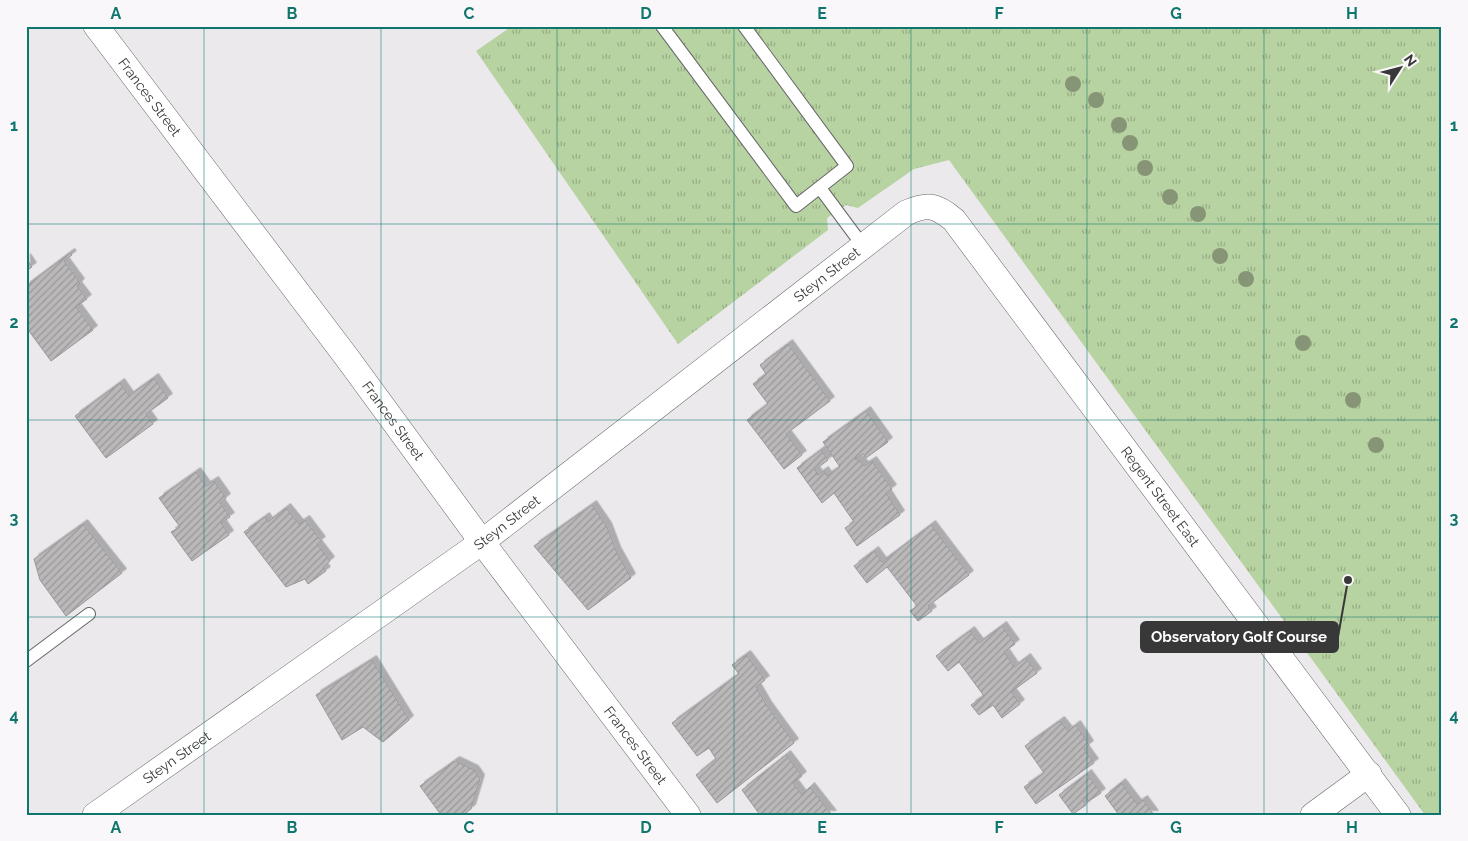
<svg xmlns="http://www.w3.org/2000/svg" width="1468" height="841" viewBox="0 0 1468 841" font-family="Raleway,sans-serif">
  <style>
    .grass { fill: url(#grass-tufts) }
    .building { fill: url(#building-hatch); stroke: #9a989a; filter: url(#shadow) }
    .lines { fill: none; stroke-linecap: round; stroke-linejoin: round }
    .service-casing { stroke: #686669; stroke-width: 14 }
    .minor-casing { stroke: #686669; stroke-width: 26 }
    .service { stroke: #fff; stroke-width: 12 }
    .minor { stroke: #fff; stroke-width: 25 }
    .tree { fill: #879577 }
    .grid { fill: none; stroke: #0f766e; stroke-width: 1; stroke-opacity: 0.55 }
    .labels { text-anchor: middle; stroke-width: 4; stroke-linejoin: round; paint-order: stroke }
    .street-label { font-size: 14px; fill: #393839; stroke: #f9f7f9 }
    .leader { fill: none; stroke: #393839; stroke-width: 2 }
    .callout-dot { fill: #393839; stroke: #f9f7f9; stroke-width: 2 }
    .callout { fill: #393839; stroke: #393839; stroke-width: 2 }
    .callout-label { font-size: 15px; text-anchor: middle; font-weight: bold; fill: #fff }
    .neatline { fill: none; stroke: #0f766e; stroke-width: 2 }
    .grid-label { font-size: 16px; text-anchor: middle; font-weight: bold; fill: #0f766e }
  </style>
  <defs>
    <pattern id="grass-tufts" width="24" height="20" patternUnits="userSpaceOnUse" patternTransform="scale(1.25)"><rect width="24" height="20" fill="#b8d3a2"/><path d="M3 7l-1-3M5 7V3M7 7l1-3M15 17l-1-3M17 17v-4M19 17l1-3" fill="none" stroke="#97ac85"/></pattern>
    <pattern id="building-hatch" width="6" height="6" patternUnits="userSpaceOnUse" patternTransform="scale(1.25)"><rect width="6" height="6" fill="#bbb8ba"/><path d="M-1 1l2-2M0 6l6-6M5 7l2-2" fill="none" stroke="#999798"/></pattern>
    <filter id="shadow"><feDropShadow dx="4.5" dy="-4.5" stdDeviation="0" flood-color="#0004"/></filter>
  </defs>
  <rect width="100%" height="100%" fill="#ebe9ec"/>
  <path class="grass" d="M512,26h930v789h-17l-476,-655 -35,9 -56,39 -12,-3 -19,13 1,12 -150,114 -202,-293z"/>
  <path class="building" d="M70,253l2,2 -8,6 16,22 -3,3 10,13 -11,8 17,23 -42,31 -25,-34v-41z
    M26,258l6,9 -6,4z
    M788,344l42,57 -44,33 16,21 -18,14 -37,-49 21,-16 -15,-20 13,-10 -6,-9z
    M154,378l14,20 -22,16 7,10 -47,34 -31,-42 45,-33 9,13z
    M866,411l22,31 -22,16 -3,-4 -8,5 5,2 4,5 8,-5 20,28 -6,4 14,22 -43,31 -12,-18 9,-6 -20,-29 -12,10 -25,-35 24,-18 7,10 -13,10 3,5 6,-4 3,5 13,-9 -17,-25z
    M196,472l10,14 8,-5 12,17 -6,5 10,14 -9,6 8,12 -37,26 -21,-29 9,-5 -21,-29z
    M592,505l15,22 9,24 15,27 -43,32 -54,-64z
    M286,508l13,16 6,-4 16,21 -4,3 13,17 -7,6 3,4 -18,13 -3,-5 -19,8 -42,-55 21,-15 3,5z
    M83,524l39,49 -56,43 -26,-36 -6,-21z
    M931,525l38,50 -41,31 4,5 -14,10 -8,-10 7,-5 -30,-39 -20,16 -13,-17 20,-15 8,11z
    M1002,626l13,18 -11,8 10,15 12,-9 11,15 -26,19 9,12 -18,14 -9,-13 -14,10 -8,-10 13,-9 -25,-34 -11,9 -12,-15 34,-25 9,12z
    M746,655l19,25 -9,7 11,19 27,37 -77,60 -21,-28 20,-16 -7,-11 -12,8 -25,-33 67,-49 -7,-9z
    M372,660l37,60 -26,22 -20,-15 -21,13 -26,-45z
    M1060,721l8,10 8,-6 13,20 -5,4 10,14 -58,41 -12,-17 20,-14 -19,-27z
    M786,755l16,21 -9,7 9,12 8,-8 22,28h-72l-18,-25z
    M455,761l19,9 6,9 -9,30 -8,6h-22l-21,-29z
    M1087,774l14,19 -12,8 -3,-4 -4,3 4,5 -13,9 -14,-19z
    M1121,783l16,21 6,-4 11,15h-35l-14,-19z"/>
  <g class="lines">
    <defs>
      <path id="service" d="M662,26l134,180 51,-40 -103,-140
        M820,188l43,58
        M26,661l63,-47"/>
      <g id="minor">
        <path id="s1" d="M96,26l252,333 134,183 206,273"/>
        <path id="s2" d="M95,815l387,-273 424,-329c22,-10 30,-8 48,7l444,595"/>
        <path d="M1313,815l56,-41"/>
      </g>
    </defs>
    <use href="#service" class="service-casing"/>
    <use href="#minor" class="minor-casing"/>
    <use href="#service" class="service"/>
    <use href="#minor" class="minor"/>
  </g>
  <g class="tree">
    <circle cx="1073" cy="84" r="8"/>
    <circle cx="1096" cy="100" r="8"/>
    <circle cx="1119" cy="125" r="8"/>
    <circle cx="1130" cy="143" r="8"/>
    <circle cx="1145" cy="168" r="8"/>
    <circle cx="1170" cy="197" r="8"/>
    <circle cx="1198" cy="214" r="8"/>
    <circle cx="1220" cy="256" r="8"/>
    <circle cx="1246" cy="279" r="8"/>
    <circle cx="1303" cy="343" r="8"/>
    <circle cx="1353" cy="400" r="8"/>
    <circle cx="1376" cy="445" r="8"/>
  </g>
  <path class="grid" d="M204,26v789M381,26v789M557,26v789M734,26v789M911,26v789M1087,26v789M1264,26v789M26,224h1416M26,420h1416M26,617h1416"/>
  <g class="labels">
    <g class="street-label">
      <text dy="5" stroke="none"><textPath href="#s1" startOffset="89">Frances Street</textPath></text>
      <text dy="5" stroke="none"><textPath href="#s2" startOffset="910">Steyn Street</textPath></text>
      <text dy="5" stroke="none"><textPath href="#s1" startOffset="494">Frances Street</textPath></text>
      <text dy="5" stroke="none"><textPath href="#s2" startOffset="1408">Regent Street East</textPath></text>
      <text dy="5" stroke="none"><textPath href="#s2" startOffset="505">Steyn Street</textPath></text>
      <text dy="5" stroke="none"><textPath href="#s1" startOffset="899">Frances Street</textPath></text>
      <text dy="5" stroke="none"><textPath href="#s2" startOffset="100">Steyn Street</textPath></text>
    </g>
  </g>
  <path class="leader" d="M1348 580L1338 637"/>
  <circle class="callout-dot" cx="1348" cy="580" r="5"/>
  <rect class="callout" x="1141" y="622" width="197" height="30" rx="5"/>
  <g class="callout-label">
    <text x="1239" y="642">Observatory Golf Course</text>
  </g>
  <rect width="1468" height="841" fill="none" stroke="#f9f7f9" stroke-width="55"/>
  <g transform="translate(1400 68) rotate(54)" stroke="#f9f7f9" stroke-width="4" paint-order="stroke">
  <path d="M0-4L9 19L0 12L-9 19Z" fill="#393839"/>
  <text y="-8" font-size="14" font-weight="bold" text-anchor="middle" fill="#393839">N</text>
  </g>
  <rect x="28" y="28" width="1412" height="786" class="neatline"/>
  <g class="grid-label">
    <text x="116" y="19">A</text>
    <text x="292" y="19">B</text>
    <text x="469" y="19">C</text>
    <text x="646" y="19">D</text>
    <text x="822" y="19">E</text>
    <text x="999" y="19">F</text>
    <text x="1176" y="19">G</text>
    <text x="1352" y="19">H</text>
    <text x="14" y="131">1</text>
    <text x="1454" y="131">1</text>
    <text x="14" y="328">2</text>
    <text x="1454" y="328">2</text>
    <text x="14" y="524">3</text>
    <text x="1454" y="524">3</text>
    <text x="14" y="721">4</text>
    <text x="1454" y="721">4</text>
    <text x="116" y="833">A</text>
    <text x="292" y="833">B</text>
    <text x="469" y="833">C</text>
    <text x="646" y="833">D</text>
    <text x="822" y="833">E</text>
    <text x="999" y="833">F</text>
    <text x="1176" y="833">G</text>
    <text x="1352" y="833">H</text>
  </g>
</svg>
